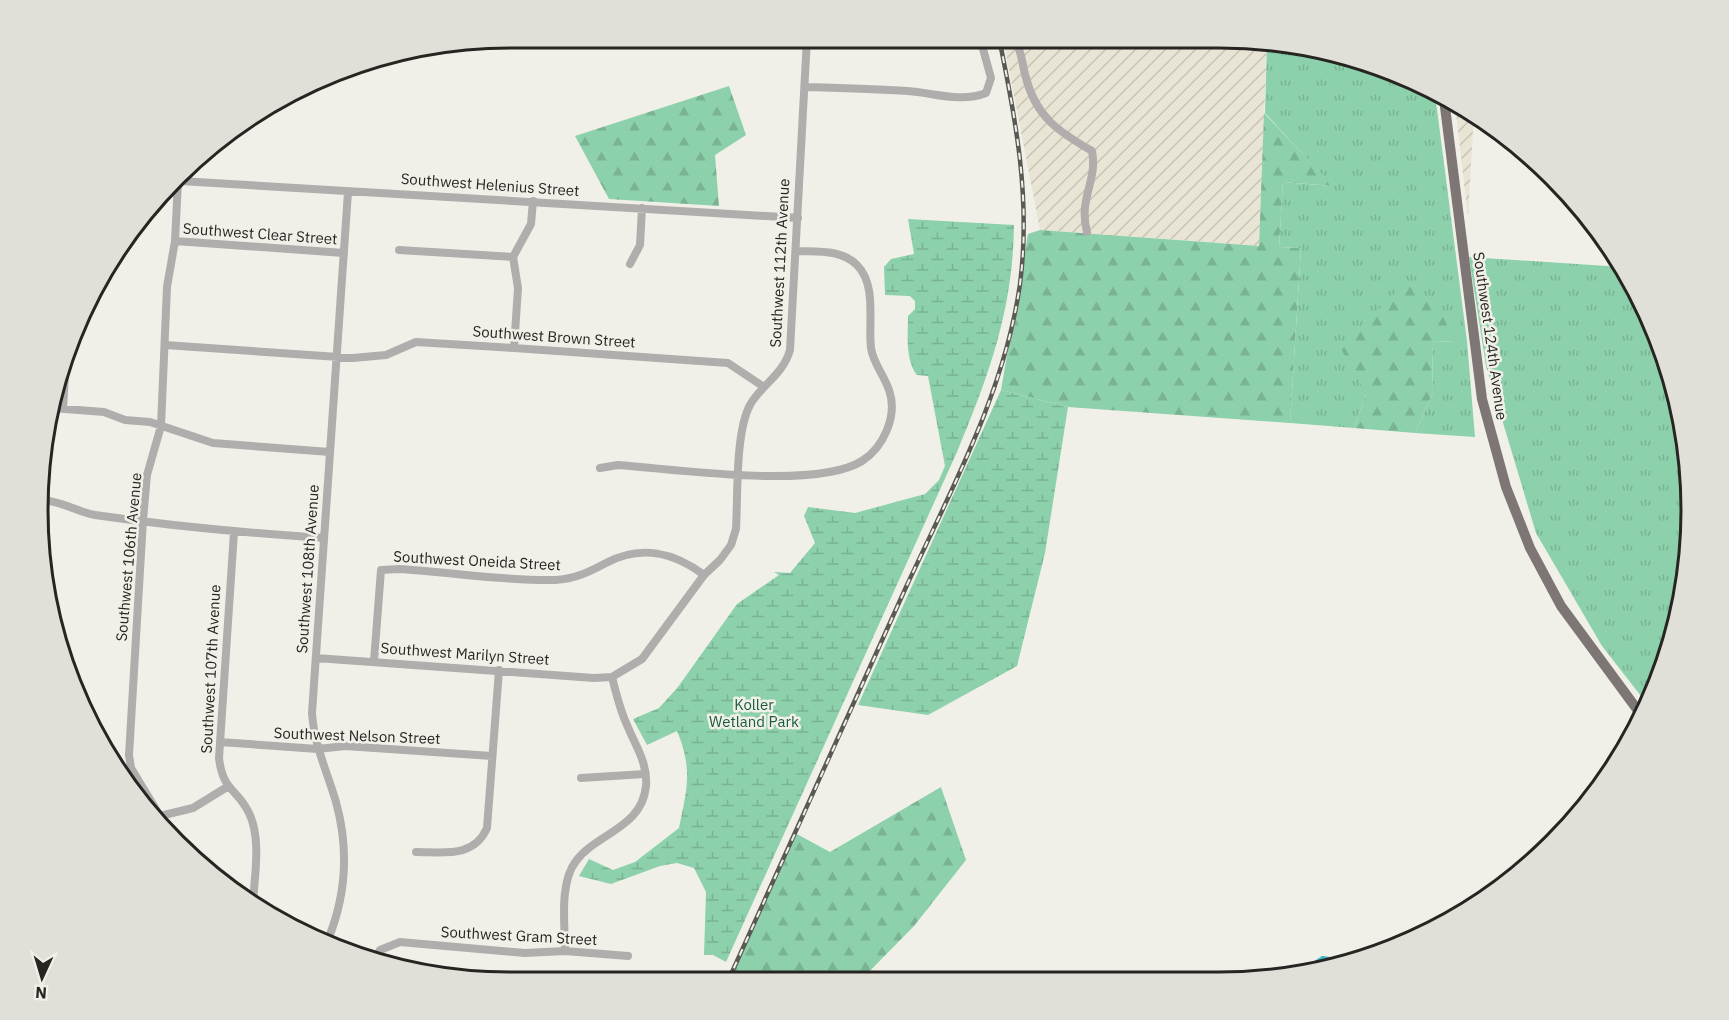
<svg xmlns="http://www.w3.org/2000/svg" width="1729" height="1020" viewBox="0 0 1729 1020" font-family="'IBM Plex Sans',sans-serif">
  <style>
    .industrial { fill: url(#industrial-furrows) }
    .grass { fill: url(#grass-tufts) }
    .forest { fill: url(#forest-firs) }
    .wetland { fill: url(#wetland-marsh) }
    .water { fill: url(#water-rules) }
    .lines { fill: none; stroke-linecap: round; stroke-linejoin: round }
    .minor { stroke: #b1adac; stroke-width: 8 }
    .major { stroke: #7d7674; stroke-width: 10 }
    .rail-casing { stroke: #5a5954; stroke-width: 4.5 }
    .rail { stroke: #f1f0e8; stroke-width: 2; stroke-dasharray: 7; stroke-linecap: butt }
    .labels { text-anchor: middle; stroke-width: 5; stroke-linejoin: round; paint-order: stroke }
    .street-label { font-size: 15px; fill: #262522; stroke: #f1f0e8 }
    .park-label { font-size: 15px; fill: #185c3e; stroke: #f1f0e8 }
    .rim { fill: none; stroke: #262522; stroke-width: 3 }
  </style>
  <defs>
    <pattern id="industrial-furrows" width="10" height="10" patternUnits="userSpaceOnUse" patternTransform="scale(1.5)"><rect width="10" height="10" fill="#e8e5d5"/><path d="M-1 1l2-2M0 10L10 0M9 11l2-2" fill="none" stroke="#c7c4b7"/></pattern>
    <pattern id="grass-tufts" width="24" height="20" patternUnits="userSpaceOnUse" patternTransform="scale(1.5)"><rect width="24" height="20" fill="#8cd1ab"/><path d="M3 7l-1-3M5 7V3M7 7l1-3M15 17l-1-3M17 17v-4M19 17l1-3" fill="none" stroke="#79b393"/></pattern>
    <pattern id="forest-firs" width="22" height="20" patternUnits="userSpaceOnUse" patternTransform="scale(1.5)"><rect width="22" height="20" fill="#8cd1ab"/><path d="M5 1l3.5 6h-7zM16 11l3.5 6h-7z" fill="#79b393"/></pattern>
    <pattern id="wetland-marsh" width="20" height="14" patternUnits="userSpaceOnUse" patternTransform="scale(1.5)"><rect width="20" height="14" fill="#8cd1ab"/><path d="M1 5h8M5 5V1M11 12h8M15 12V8" fill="none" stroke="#79b393"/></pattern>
    <pattern id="water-rules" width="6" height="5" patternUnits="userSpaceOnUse" patternTransform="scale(1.5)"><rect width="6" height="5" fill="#3ebecf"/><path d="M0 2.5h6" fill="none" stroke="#349aa8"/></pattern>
  </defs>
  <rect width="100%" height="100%" fill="#f1f0e8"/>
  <path class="industrial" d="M1003,38l247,1 17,3 -8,204 -219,-16z
    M1455,104l19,9 -6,105z"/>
  <path class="grass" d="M1267,42l104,21 64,31 32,247 8,96 -60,-4 18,-40 -1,-52 22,1 -11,-26 -77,78 -12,34 -64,-5 11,-175 -22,-1 4,-65 49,4 -67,-73z
    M1469,257l153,10c11,21 26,42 34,64 37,107 46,205 14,314 -7,20 -12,41 -22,60l-46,-59 -66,-113 -50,-167z"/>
  <path class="forest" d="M729,86l17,49 -31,20 4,51 -110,-7 -34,-63z
    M1264,113l69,73 -50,-4 -4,65 22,1 -11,175 -222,-16 -67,-17 27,-156 12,-4 219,16z
    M1407,281l36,35 12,26 -23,-1 1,52 -18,40 -61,-5 12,-34 -26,-47z
    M941,787l25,73 -52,66 -54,55h-132l67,-148 35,19z"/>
  <path class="wetland" d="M908,219l106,6c-1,85 -25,150 -57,227l-231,510 -13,-7h-9l2,-63 -12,-24 -17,-5 -17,3 -49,18 -32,-8 10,-17 24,11 22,-8 44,-34c8,-39 14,-59 -2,-97l-30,14 -14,-26 26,-11 19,-21 59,-83 42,-29 -5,-3 16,1 25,-30 -11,-27 4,-9 47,6 70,-19 14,-14 6,-14 -17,-90 -11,-1c-12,-15 -9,-40 -9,-59l7,-7v-8l-5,-5 -25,-1 -1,-28 7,-8 23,-5z
    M1001,390l67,17 -23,146 -28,113 -89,49 -70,-10z"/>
  <path class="water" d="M1322,956l8,1 6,7 -38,8z"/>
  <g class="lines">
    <path class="minor" d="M1014,38c8,12 8,27 12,40 10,39 33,54 66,73 6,30 -14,47 -5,81
      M805,87c34,1 69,2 103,4 26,2 53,12 78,2l5,-15 -11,-40
      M180,181l618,37
      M175,241l169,12
      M399,250l114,7
      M630,264l10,-19 2,-37
      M165,345l188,13 33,-3 30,-13 98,6 214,15 36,24
      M514,348l4,-60 -5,-31 18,-33 2,-23
      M52,408l52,4 21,8 25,2 63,21 117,9
      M63,408l3,-48
      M600,468l18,-3c57,4 198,25 244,-4 22,-14 36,-46 27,-71 -5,-15 -16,-27 -18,-42 -3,-26 6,-63 -14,-83 -16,-16 -40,-13 -61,-14
      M42,500c20,1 35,12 53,15 76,11 152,18 229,23
      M234,532l-15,226c4,34 18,30 30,55 13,27 5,64 4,92
      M316,658l278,20 18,-1 30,-18 62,-84 16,-15 11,-15 5,-16c2,-32 -1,-96 14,-124 12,-21 33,-30 40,-55l17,-312
      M374,661l7,-91 18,-1c51,3 104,12 156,11 20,-1 34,-8 51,-17 35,-19 69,-10 98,12
      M220,742l98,7 27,-3 147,10
      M581,778l64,-4
      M160,816l33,-8 34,-21
      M159,820l1,-4 -29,-48 -2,-13 14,-235 4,-45 14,-49 6,-139 8,-46 3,-59
      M416,852c28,0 58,6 71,-24l12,-158
      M327,942c19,-45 22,-93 9,-140 -9,-31 -22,-57 -24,-89l36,-521
      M565,951c0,-27 -6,-68 11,-90 21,-28 66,-33 70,-75 2,-23 -11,-41 -19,-61 -7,-15 -11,-32 -15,-48
      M374,961l6,-11 20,-8 125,11 40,-2 63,5"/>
    <path class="major" d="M1444,99l38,300 24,88 24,61 31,58 81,110"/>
    <defs>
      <path id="rail" d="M728,981c60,-132 120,-264 179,-396 45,-97 98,-194 113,-301 11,-84 -4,-164 -21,-246"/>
    </defs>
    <use href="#rail" class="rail-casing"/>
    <use href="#rail" class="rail"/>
  </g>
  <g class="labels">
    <g class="street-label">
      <text transform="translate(490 185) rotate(4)" y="5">Southwest Helenius Street</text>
      <text transform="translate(260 234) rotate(4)" y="5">Southwest Clear Street</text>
      <text transform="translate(780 263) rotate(-87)" y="5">Southwest 112th Avenue</text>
      <text transform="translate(1490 336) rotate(82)" y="5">Southwest 124th Avenue</text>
      <text transform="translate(554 337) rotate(4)" y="5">Southwest Brown Street</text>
      <text transform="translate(129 557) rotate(-85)" y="5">Southwest 106th Avenue</text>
      <text transform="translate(477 561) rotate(3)" y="5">Southwest Oneida Street</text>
      <text transform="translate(308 569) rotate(-86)" y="5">Southwest 108th Avenue</text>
      <text transform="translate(465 654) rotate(4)" y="5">Southwest Marilyn Street</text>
      <text transform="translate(211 669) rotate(-87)" y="5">Southwest 107th Avenue</text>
      <text transform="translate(357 736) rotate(2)" y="5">Southwest Nelson Street</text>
      <text transform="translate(519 936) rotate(3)" y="5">Southwest Gram Street</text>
    </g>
    <g class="park-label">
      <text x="754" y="710">Koller<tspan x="754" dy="17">Wetland Park</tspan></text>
    </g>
  </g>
  <path d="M0 0H1729V1020H0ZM510 48H1219A462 462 0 0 1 1681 510V510A462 462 0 0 1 1219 972H510A462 462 0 0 1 48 510V510A462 462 0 0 1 510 48Z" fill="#e1e0d8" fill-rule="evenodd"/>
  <path class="rim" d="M510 48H1219A462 462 0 0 1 1681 510V510A462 462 0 0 1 1219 972H510A462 462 0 0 1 48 510V510A462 462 0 0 1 510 48Z"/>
  <g transform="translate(42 978) rotate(184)" stroke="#f1f0e8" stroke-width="4.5" paint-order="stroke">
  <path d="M0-4.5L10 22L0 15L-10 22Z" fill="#262522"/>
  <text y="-9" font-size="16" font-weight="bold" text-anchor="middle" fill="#262522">N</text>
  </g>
</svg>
